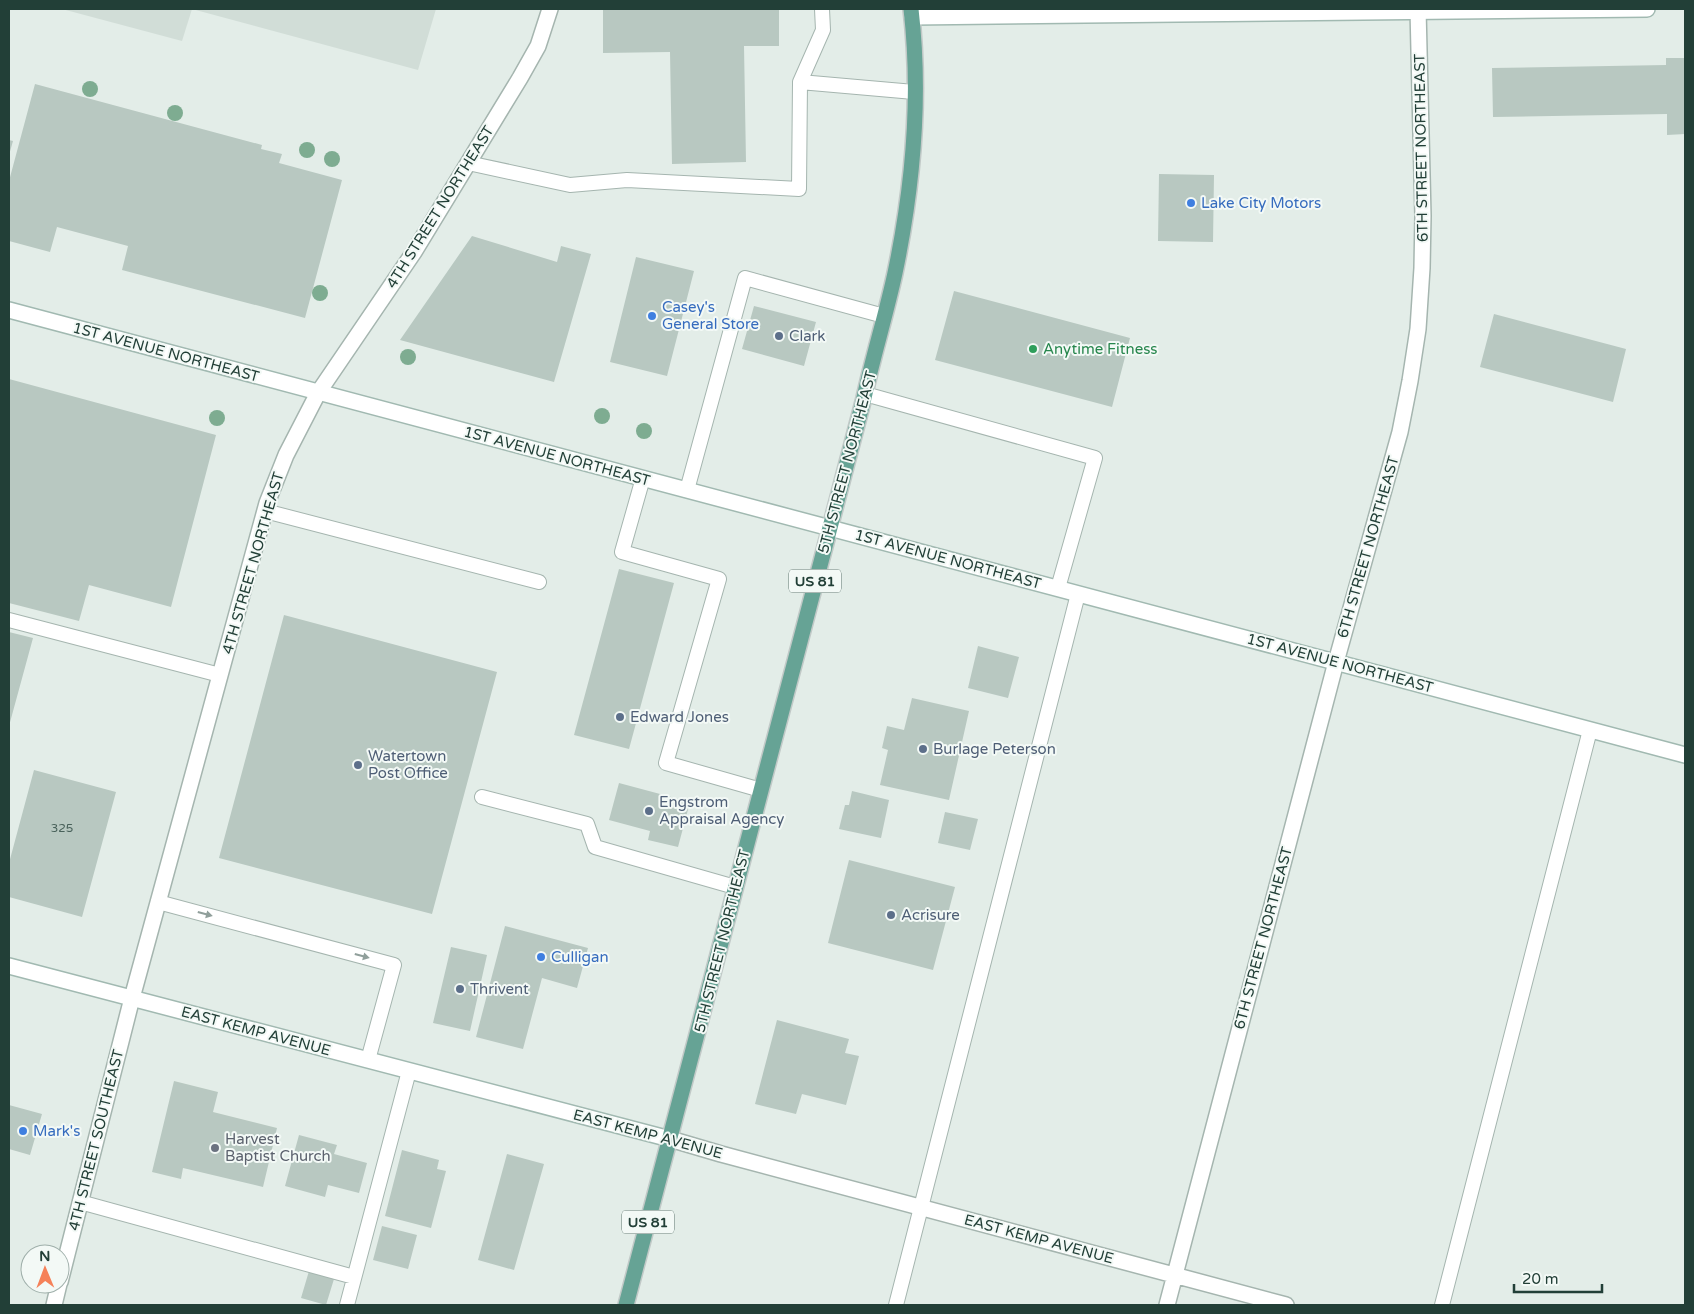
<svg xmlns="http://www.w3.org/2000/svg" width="1694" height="1314" viewBox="0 0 1694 1314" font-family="'Varela Round',sans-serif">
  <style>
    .built { fill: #d1ddd7 }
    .building { fill: #b8c8c1 }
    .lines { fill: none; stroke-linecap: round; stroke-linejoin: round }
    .lane-casing { stroke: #a5b5af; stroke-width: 16 }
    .street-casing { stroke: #a5b5af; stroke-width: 18 }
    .secondary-casing { stroke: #a1b9b1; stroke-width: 18 }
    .primary-casing { stroke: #c1c9c7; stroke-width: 18 }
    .lane { stroke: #fff; stroke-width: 14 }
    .street { stroke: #fff; stroke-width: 15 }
    .secondary { stroke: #fff; stroke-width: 15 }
    .primary { stroke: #66a395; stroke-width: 15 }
    .tree { fill: #7eac91 }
    .oneway { fill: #909f9b }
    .shop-dot { fill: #3f7fe0; stroke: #f3f9f6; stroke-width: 2 }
    .service-dot { fill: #5c6f8a; stroke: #f3f9f6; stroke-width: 2 }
    .leisure-dot { fill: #2e9e5b; stroke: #f3f9f6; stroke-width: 2 }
    .worship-dot { fill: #6b7280; stroke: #f3f9f6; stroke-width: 2 }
    .labels { text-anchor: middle; stroke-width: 4; stroke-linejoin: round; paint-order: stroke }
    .number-label { font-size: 12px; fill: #48615a }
    .shield { fill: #f3f9f6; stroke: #617770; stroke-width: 1 }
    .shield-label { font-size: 14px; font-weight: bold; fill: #223f37 }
    .street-label { font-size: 15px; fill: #223f37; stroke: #f3f9f6 }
    .shop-label { font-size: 15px; fill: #366cbe; stroke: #f3f9f6; text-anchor: start }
    .service-label { font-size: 15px; fill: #4e5e75; stroke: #f3f9f6; text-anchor: start }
    .leisure-label { font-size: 15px; fill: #27864d; stroke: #f3f9f6; text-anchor: start }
    .worship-label { font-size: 15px; fill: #5b616d; stroke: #f3f9f6; text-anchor: start }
  </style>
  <rect width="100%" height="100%" fill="#e3ede8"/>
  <path class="built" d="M62,9h374l-18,61 -226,-61 -10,32z"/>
  <path class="building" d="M603,9h176v37h-35l2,116 -74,2 -2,-112 -67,1z
    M1666,58h19v76l-18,1v-21l-174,3 -1,-49 174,-3z
    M35,84l227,61 -1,4 21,5 -3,9 63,17 -37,138 -183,-48 6,-24 -71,-19 -7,25 -41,-11v-60z
    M9,140l4,1 -4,14z
    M1159,174l55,1 -1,67 -55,-1z
    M472,236l85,26 4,-16 30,8 -37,128 -154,-42z
    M636,257l58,14 -27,105 -57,-14z
    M954,291l176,47 -18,69 -177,-47z
    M754,306l62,16 -12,44 -62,-17z
    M1494,314l132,35 -13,53 -133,-35z
    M9,379l207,56 -45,172 -82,-22 -10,36 -70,-18z
    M619,569l55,14 -45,166 -55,-14z
    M284,615l213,57 -65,242 -213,-56z
    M9,632l24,6 -24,88z
    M978,646l41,11 -11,41 -40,-10z
    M912,698l57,13 -20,89 -69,-15 8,-35 -6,-2 5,-22 17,4z
    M34,770l82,22 -34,125 -73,-20v-34z
    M619,783l71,19 -12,45 -30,-7 2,-9 -41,-11z
    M852,791l37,9 -8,38 -42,-9 6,-24h4z
    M945,812l33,7 -8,31 -32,-7z
    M849,860l106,27 -22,83 -105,-27z
    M505,926l83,22 -11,40 -35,-10 -19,71 -47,-12z
    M451,947l36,8 -17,76 -37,-8z
    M777,1020l72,19 -4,14 14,3 -13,49 -44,-11 -6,20 -41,-10z
    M174,1081l44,11 -5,20 64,16 -14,59 -80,-19 -2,11 -29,-7z
    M9,1105l33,9 -12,41 -21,-6z
    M299,1135l38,10 -3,9 33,9 -8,30 -31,-8 -3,12 -40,-11z
    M402,1150l37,10 -2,9 9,2 -15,57 -46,-12z
    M507,1154l37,10 -30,106 -36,-10z
    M382,1226l35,9 -9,34 -35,-9z
    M309,1271l25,8 -8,26 -25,-7z"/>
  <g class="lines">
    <defs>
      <path id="lane" d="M800,82l114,10
        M468,163l102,22 57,-5 172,9 1,-107 23,-52 -1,-21
        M865,394l230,64 -37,130
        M643,478l-21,74 97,27 -53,184 95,27
        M687,490l58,-212 139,38
        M265,511l274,71
        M9,620l211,55
        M482,797l105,27 8,23 140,40
        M158,902l236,63 -26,95
        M80,1202l274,75
        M347,1305l62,-234
        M896,1305l182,-711
        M1442,1305l148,-575"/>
      <path id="street" d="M670,1139l51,15 565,151
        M60,1282l72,-284 135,-495 19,-48 32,-62 96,-141 106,-174 18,-32 12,-37
        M54,1305l5,-21
        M1167,1305l169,-643 64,-230 10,-51 8,-52 4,-61 1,-52 -5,-207"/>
      <path id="secondary" d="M912,17l735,-8
        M9,310l1676,445
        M9,966l661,173"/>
      <path id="primary" d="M626,1305l238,-907c9,-42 22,-83 31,-125 18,-86 26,-177 16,-264"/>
    </defs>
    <use href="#lane" class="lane-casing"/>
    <use href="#street" class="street-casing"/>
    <use href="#secondary" class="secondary-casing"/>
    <use href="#primary" class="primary-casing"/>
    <use href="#lane" class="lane"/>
    <use href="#street" class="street"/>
    <use href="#secondary" class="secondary"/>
    <use href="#primary" class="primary"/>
  </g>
  <g class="tree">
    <circle cx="90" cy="89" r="8"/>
    <circle cx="175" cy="113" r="8"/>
    <circle cx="307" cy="150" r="8"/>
    <circle cx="332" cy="159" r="8"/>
    <circle cx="320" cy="293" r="8"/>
    <circle cx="408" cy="357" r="8"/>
    <circle cx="602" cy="416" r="8"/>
    <circle cx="217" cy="418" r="8"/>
    <circle cx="644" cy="431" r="8"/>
  </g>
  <defs><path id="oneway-solid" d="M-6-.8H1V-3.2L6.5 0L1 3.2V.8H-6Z" transform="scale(1.25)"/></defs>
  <g class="oneway">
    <use href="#oneway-solid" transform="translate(205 914) rotate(15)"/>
    <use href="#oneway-solid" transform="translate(362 956) rotate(15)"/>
  </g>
  <g class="shop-dot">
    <circle cx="1191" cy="203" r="5"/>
    <circle cx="652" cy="316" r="5"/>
    <circle cx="541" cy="957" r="5"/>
    <circle cx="23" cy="1131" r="5"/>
  </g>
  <g class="service-dot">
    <circle cx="779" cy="336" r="5"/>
    <circle cx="620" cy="717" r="5"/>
    <circle cx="923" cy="749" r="5"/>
    <circle cx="358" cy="765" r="5"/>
    <circle cx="649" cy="811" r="5"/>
    <circle cx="891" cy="915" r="5"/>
    <circle cx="460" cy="989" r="5"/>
  </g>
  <circle class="leisure-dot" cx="1033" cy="349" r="5"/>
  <circle class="worship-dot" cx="215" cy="1148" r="5"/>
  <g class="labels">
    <g class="number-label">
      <text x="62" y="832">325</text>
    </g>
    <g class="shield">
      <rect x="789" y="569.5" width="52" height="23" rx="4"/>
      <rect x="622" y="1210.5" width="52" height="23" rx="4"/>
    </g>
    <g class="shield-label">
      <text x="815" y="586">US 81</text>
      <text x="648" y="1227">US 81</text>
    </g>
    <g class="street-label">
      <text transform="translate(1421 148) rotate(-91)" y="5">6TH STREET NORTHEAST</text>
      <text transform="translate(440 207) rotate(-58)" y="5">4TH STREET NORTHEAST</text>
      <text transform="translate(166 352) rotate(15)" y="5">1ST AVENUE NORTHEAST</text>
      <text transform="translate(557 456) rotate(15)" y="5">1ST AVENUE NORTHEAST</text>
      <text transform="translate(847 462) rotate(-75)" y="5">5TH STREET NORTHEAST</text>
      <text transform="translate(1368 547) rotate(-74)" y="5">6TH STREET NORTHEAST</text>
      <text transform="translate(948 559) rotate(15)" y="5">1ST AVENUE NORTHEAST</text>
      <text transform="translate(253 563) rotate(-74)" y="5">4TH STREET NORTHEAST</text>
      <text transform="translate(1340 663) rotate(15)" y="5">1ST AVENUE NORTHEAST</text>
      <text transform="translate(1263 938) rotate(-75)" y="5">6TH STREET NORTHEAST</text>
      <text transform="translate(722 941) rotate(-76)" y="5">5TH STREET NORTHEAST</text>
      <text transform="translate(256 1031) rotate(15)" y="5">EAST KEMP AVENUE</text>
      <text transform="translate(648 1134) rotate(15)" y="5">EAST KEMP AVENUE</text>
      <text transform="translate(96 1140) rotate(-76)" y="5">4TH STREET SOUTHEAST</text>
      <text transform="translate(1039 1239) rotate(15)" y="5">EAST KEMP AVENUE</text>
    </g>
    <g class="shop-label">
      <text x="1201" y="208">Lake City Motors</text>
      <text x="662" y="312">Casey's<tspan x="662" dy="17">General Store</tspan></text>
      <text x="551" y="962">Culligan</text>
      <text x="33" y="1136">Mark's</text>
    </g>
    <g class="service-label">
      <text x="789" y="341">Clark</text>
      <text x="630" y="722">Edward Jones</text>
      <text x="933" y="754">Burlage Peterson</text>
      <text x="368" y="761">Watertown<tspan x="368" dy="17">Post Office</tspan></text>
      <text x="659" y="807">Engstrom<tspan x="659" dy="17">Appraisal Agency</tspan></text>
      <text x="901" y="920">Acrisure</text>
      <text x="470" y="994">Thrivent</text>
    </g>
    <g class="leisure-label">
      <text x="1043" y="354">Anytime Fitness</text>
    </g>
    <g class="worship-label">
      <text x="225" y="1144">Harvest<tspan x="225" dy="17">Baptist Church</tspan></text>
    </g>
  </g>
  <rect width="1694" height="1314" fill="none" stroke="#223f37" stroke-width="20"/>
  <g transform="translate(45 1269) rotate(359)"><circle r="24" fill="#f3f9f6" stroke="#9fafaa"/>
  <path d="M0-4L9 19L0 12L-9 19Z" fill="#f58159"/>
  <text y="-8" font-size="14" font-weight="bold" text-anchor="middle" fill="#223f37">N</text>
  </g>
  <path d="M1514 1284v8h88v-8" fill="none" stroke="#223f37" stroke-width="2.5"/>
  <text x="1522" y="1284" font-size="15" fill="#223f37" stroke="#f3f9f6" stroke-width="4" paint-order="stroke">20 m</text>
</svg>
